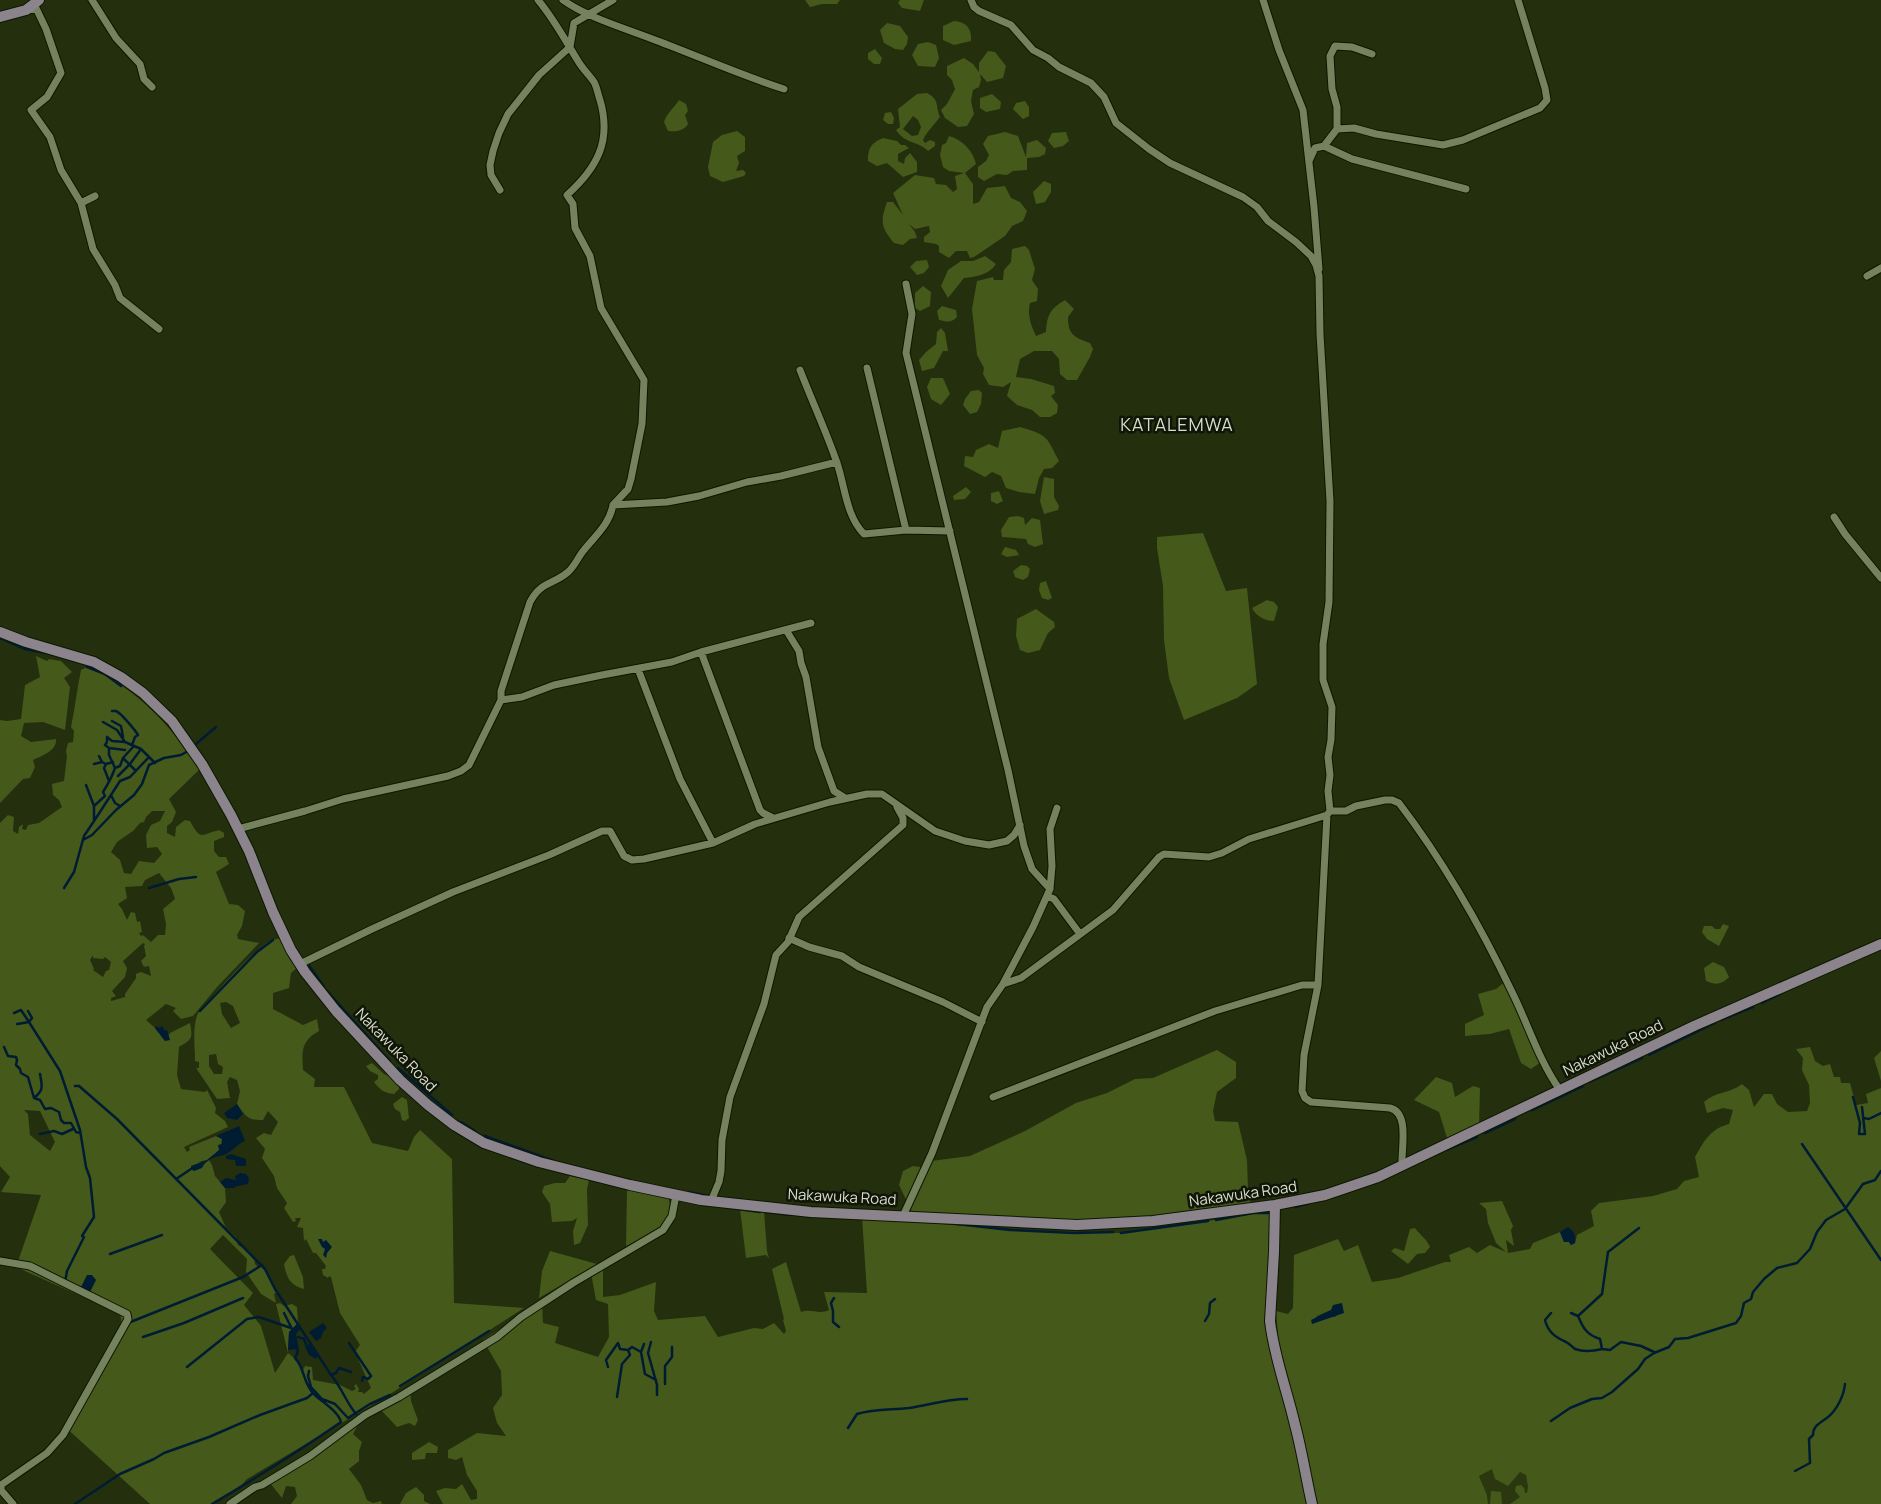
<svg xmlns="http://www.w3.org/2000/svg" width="1881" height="1504" viewBox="0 0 1881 1504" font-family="Manrope,sans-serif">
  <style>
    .built { fill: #2b380f }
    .green { fill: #45591b; fill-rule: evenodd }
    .water { fill: #001c33 }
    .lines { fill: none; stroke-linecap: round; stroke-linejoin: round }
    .stream { stroke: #001c33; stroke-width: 2.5 }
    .street-casing { stroke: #0d1700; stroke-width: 9 }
    .secondary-casing { stroke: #0d1700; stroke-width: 12 }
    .street { stroke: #74825e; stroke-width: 7 }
    .secondary { stroke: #8b848d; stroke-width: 10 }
    .labels { text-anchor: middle; stroke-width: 5; stroke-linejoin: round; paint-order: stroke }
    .street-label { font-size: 15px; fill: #d7dfcc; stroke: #101507 }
    .quarter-label { font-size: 18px; letter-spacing: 1px; fill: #d7dfcc; stroke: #101507 }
  </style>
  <rect width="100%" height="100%" fill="#242f0e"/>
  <path class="built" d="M1492,1468l28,4 6,3 2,12 -1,6 -17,11h-22l-1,-9 -8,-19z"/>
  <path class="green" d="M805,0h35l-3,4h-15l-12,3z
    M900,0h24l-4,11 -18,-3 -4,-5z
    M954,21c12,1 18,7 17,20l-17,4 -11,-5v-14z
    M887,23l13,3 8,11 -1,7 -4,6 -8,-1 -11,-6 -4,-13z
    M928,42l8,3 3,13 -4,9 -17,-1 -6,-11 6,-11z
    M875,49l7,9 -2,6h-6l-6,-5v-6z
    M988,51l7,1 11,14 -3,12 -16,4 -7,-8 1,6 -2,7 -6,3 -2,11 3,13 -7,12 -9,1 -13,-9 -4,-8 6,-6 8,-15 -3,-9 -5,-5v-9l17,-8 9,6 6,8v-9z
    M927,93c13,7 8,12 13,24 -6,8 -13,14 -17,23l2,3 5,-3 5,2v4l-7,5c-11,-11 -22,-6 -32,-21l4,-3 -2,-18 19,-15zM913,116l5,4 3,7 -3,8 -6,1 -9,-7z
    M992,94l9,8 -1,7 -14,3 -6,-4v-10z
    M679,100l7,4 2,7 -3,4 3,9c-4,7 -13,8 -20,7l-4,-9c3,-9 9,-13 15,-22z
    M1025,101l4,6v9l-6,3 -10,-10 3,-6z
    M891,112l3,6 -1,6h-5l-5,-4 2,-7z
    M737,131l8,6v14l-8,5 2,7 -3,8 7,-1 3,3 -2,3 -21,6 -13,-6 -2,-9 5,-25 9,-7z
    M1005,132l13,4 8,21 1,-14 10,-3 9,8 -1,6 -6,3 -12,1v12l-14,1 -6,4 -10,-1 -13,7 -6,-4v-10l8,-6 3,-6 -6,-11 5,-8z
    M1066,132l3,9 -6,5 -9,2 -6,-7 4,-8z
    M949,136c14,4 24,15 27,28l-11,9 8,11v20l6,-2 8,-14 18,-2 6,12 9,4 7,9 -4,10 -11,5 -7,10 -31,21 -4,1 -3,-7h-11l-7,7 -10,-6v-6l-3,-2 -12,-2v-5l6,-5 -1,-6 -14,3 -6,-5 6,8 2,6 -7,1 -7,6 -9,-2c-13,-16 -14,-21 -7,-41h6l10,13 -10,-22 22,-18 19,3 2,6 10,1 7,7 4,-3 -2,-13 9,-3 -15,-2 -6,-4 -3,-12 2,-10 4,-2z
    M883,138l14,3 4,4h4l4,3 -11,6v7l6,3 1,-6 5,-5 7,9v10l-14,5 -16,-14 -10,3 -9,-5c0,-13 3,-18 15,-23z
    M1044,181l7,3v8l-6,10 -9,2 -3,-12z
    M1025,246l4,4 6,19 -3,11 6,9 -1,12 -7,2c-3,12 1,22 6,33l10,-4c1,-17 4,-23 19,-32l9,9 -6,8c0,18 6,20 22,26l3,6 -3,8 -13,23h-10l-7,-6 -1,-15 -7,-8h-18l-14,8 -4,18 15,2 23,7 1,7 -4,3 7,9 -1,8 -7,4h-10l-8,-7 -15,-5 -10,-9 4,-14 -8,5 -14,-2 -6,-11 1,-6 -7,-13 -5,-46 5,-28 16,-4 1,3h9l1,-10 7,-8 1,-13z
    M985,256l11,8c-7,11 -21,13 -32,14l-16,20 -7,-12 7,-16 13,-9h12z
    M927,260l2,7 -5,6 -7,2 -7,-8 6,-6z
    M923,286l8,6 -1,14 -10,5 -5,-3v-15z
    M942,306l14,4 1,7c-6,6 -10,5 -18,3l-2,-9z
    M941,328l4,5 3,18h-5l-9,17 -12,3 -3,-11 7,-8 10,-8 1,-12z
    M931,378h12l7,16 -9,11 -10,-6 -4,-12z
    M979,390l3,3 -1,11 -4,8 -7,2 -7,-9 2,-6 6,-8z
    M1020,427c28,8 26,9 39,34l-7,7 -8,1 -5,9 -4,16 -16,-2 -13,-4 -5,-12 -9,-4 -7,5 -21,-11 1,-10 8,1 3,-7 13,-6 9,4 4,-17z
    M1044,477l10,2v18l5,9 -1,4 -14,4 -4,-13z
    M966,487l5,5 -6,7 -11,1 -1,-4z
    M999,491l4,10 -6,3 -6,-3v-8z
    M1018,516l6,2 1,7 7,-7 8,2 3,24 -8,3 -7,-3 -2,-5 -24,-2 -1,-7 8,-13z
    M1203,533l23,58 21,-3 10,96 -20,14 -53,22 -15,-42 -5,-38 -1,-54 -6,-38v-11z
    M1005,547l11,3 3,5 -12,2 -6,-3z
    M1021,565l6,1 3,3 -2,8 -5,3 -8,-3 -2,-6z
    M1046,581l6,17 -4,2 -6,-2 -3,-8 1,-7z
    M1267,600l7,2 4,5 -4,14c-9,0 -18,-5 -22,-13z
    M1036,609l18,13 1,5 -7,6 -8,17 -12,3 -8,-3 -4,-14 1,-17z
    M36,656l11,5 2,-2 12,2 11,11 -8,6 6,9 -5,43 -22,-8 -19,1 -3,13 10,6 25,-3c1,12 -13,16 -23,21l2,7 -5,11 -7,1 -23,24v-83l7,1 14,-2 4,-34 15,-8z
    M87,667c51,22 82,57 113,102l-31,30 7,13 -4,10 -5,4v7l8,4 1,-10 9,-7 5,1c11,20 10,14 29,9l5,3v4l-10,4v10l5,6h7l3,7 -13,8 13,32 9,1 7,6 -3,15 -5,9 1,4 21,4 -42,44 -24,29 -12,3 -8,-8 3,-3 -10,-4 -20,16 9,8 10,13 5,-8 20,-10c3,16 2,16 -11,24l-2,28 4,14 24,3 2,-2 9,18 -1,5 10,8 3,6 -44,20 3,5 3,-2 -1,-3 27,-11 6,3 -2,11 -13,10 -9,2 6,1 5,-3 3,5 3,11 10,12 1,14 -7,10 7,16 10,9 2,8c9,5 16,8 17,19l3,3 4,-2 15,27 -3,2 2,9 -15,-9 -15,-22 1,-13 -24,-24 -13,14 43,44 -9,12 17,21 14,47 13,-20 -12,-49 4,-1 4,3 8,-2 5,3 1,16 -9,9 -1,21 11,9 4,8 2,-4 7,1 1,13 27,5 12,6 4,-2 -2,-3 2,-2 3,5 -1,3h4l2,2 7,-6 -16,-36 5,-7 -20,-32 -9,-36 -2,-1 -1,2 -5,-3 -1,-6h3l1,-3 -10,-13h-3l-7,-14 -2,2 -1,-13 -6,-1 4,-9h-6l1,3 -3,1 -9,-14 3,-5 -10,-15 -3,-12 -12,-18 3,-9 -9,-11 8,-5 7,2 7,-13 -10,-11 -5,9c-16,1 -18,-5 -26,-16l3,-13 -3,-11 -7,-3 -3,5 3,16 -13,1 -21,-31h3v-6l-4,-1c0,-15 -3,-34 3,-48 19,-21 45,-52 66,-68 6,-5 12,-6 19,-7l15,29 -7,6 -2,15 -16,5v16l30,16 14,-6 2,12c-18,10 -17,20 -16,39l12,9 -1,8h30l28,56 36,8 6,-14 6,-7 32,29 2,144 70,5 -137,88 -140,83 -9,10 -26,15h-62l-86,-78 57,-99v-9l-2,-5 -103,-46 25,-72 -40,-3 9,-15 -10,-11v-343l8,-8 6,2 -1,14 5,3 1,-7 4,-3 -1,5 4,1 2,-5 11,-2 23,-16 -3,-7 -6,-5 -1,-11 12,-3 3,-25 -1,-5 2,-8 5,-1 1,-11 -3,-4c4,-19 6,-38 10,-57zM152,811h13l-5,10 -9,4 -5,10 1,13 10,-1 5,7 -8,9 -15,-2 -8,13 -7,-1 -4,-13 -9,-8 6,-10 16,-11 7,-8 4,-1 2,-5zM159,873l12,15 4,11 -12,10 3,15 -1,11h-7l-7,7 -8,-7 -2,1 -2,-3 3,-1 -2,-11 -3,1 -2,-9 -4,-1 -4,8 -5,-11 -4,-5 9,-6 -2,-11 17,-1 3,-6zM143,943l2,1 -1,2 2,10 -5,5 3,6 5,-1 2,10 -10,-4 -5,2v4l-11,16v3l-14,4v-3l5,-2 -4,-5 13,-14 2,-9 -4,-7zM93,955v3l10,1 2,-2 6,5 -2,8 -3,1 -3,6 -10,-7 1,-1 -4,-9zM226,1002l7,4 7,17 -9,5 -9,-14 -2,-11zM216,1054l2,10 5,3 -1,7h-8l-5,-8v-11zM24,1110l16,1 15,31 -5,9 -20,-16 -2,-21z
    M1723,924l6,2 -10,20 -12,-7 -5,-7 2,-6h8l3,3h5z
    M1713,962l11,5 5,10c-8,8 -13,8 -23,4l-2,-13z
    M1506,981l35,81 -10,7 -10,-6 -12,-34 -19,5 -25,2v-12l19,-9 -6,-21 18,-5z
    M1810,1047l5,14 8,5 7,-2 4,13h6l1,6h9l6,22 12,-2 -2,-9 15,-6v416h-371l10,-7 -5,-6 1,-5 5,-1 3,3 1,5h2l1,-6 -2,-12 -6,-3 -12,14 -13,-7 -3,-10 -13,7 8,19 1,9h-172l-37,-156 -3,-37 12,3 5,-6 1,-53 44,-16 6,12 14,-6 14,37 26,-4 47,-16h6l-2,-7 20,-8 8,6 13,-8 16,7 -10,-9 -8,-20 -2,-14 -7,-6 23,-2 11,25 -2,4 3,16 -8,-6 2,13 22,-4 3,-6 27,-11 4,10h5l2,3 4,-2 2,-8 17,-9 -3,-15 8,-8 54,-7 24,-7 7,-8 15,-4 -4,-20c9,-16 15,-28 34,-33l4,-14 -10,-2 -16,5 -3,-11c12,-11 25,-8 38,-18l7,6 5,17 10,-13h8l5,10 11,8 19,-1 3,-8 -1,-18 -7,-15 1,-12 -7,-9zM1331,1310l5,7h-6l-18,7 5,-8z
    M1217,1050l19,12v16l-19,14 -4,19 2,10 23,1 9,38 1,28 3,13 -3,3 -121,15h-62l-29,2 -124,-9 -13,-27 4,-14 10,-5 7,1 4,7 7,-13 39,-5 55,-25 51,-28 31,-10 28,-14 18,-1z
    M1881,1051v30l-7,-23z
    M372,1063l12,11 15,7v8l-5,5c-10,-1 -14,-4 -20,-12l4,-3v-4l-8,-4 -4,-5z
    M1436,1077l16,6 3,14 18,-11 7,2 -1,39 -31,14 -9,-29 -25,-12z
    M402,1097l5,3 2,18 -4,3 -3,-1 -2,-8 -5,-3 -2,-5z
    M570,1176l19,4 -2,9 1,36 -8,18 -6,2 -1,-14 4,-13 -5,3 -20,1 -2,-18 -8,-12 2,-6 11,-3h10z
    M627,1190l41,8c5,10 0,26 -9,33 -9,7 -23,10 -33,15z
    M740,1209l24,2 3,40 2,7 -3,-3 -20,3z
    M1266,1212l4,1v68l-5,29 43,194h-865l-7,-13 9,-3 11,1 6,-5 9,16 6,-1v-8l-10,-16 -5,-18 -6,3 -8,-2v-8l29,-17 29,3 -9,-13 -4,-15 9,-13 -1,-24 -18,-31 59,-38 1,21 16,4 -4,16 43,14 11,-20 -1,-33 -12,-4 -5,-27 12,-5v29l17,-2 36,-13 -2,29 4,9 47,-4 13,21 36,-9 9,1 11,-6 10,11 2,-3 -3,-11 1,-1 -12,-50 14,-7 15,50c10,-4 18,3 28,-2l-5,-18 43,1 -5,-76 148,13 111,3 87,-12z
    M1415,1228c5,7 12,11 15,19l-5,6 -8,1 -9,10 -17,-13 4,-3 9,3 6,-22z
    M550,1251l47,13 -58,34 3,-27z
    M294,1255l9,22 1,12c-14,-3 -18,-13 -20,-25l6,-8z
    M410,1386l1,15 7,19 -3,6 -6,-3 -12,4 -18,-19z
    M361,1417l2,4 -4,2 -6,11 9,8 -3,9v10l-10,8 12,16 6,15 6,3 8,-2 1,3h-91l6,-8 -2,-9 -9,-1 -4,12 -16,-20 38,-20 21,-18z
    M429,1442l9,5 -1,6h-11l-1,6 -13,1v-7z
    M416,1487l8,8v6l6,3h-30l6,-11z
    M1491,1491l10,1 1,12h-12z"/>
  <path class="water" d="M157,1026l2,2 3,-2 3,5 2,-1 3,10 -5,1 -10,-13z
    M237,1104l6,10 -6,6 -10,-2 -3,-5z
    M239,1126l6,15c-8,3 -13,11 -21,14 -9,2 -18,4 -22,13l-8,3 -3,-2v-3l16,-6 12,-10 -1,-5 4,-1v-5l-6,-3z
    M231,1154l15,5v7h-10l-1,-6 -9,-1v-3z
    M240,1173l6,1 3,4 -1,6 -11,2 -3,2h-9l-5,-6 6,-4 10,2 -1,-4z
    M1568,1227c6,4 8,8 7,16l-4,2 -2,-3h-5l-4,-10z
    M318,1239h4l1,3 3,-2 6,7 -5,6 -1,5 -3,-3 2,-6 -3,-2z
    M87,1275h5l4,5 -6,12 -8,-2 -1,-3z
    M1342,1303l2,10 -32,11 -1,-4 20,-10 2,-5z
    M298,1323l3,5 -5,6 3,15 -11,1 1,-18z
    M323,1323l4,5 -4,4 -2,6 -5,3 -7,-9z
    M310,1342l8,13 -2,4 -7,-4 -3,-7z"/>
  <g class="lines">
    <path class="stream" d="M0,638l25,11 26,5
      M87,667l18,7 16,12
      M112,711h4c5,2 19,19 22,24l-3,2 -3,8
      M112,721l9,5 2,11
      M103,722l14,8 8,12
      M107,737l5,4 13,1 16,7 14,14
      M196,744l20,-17
      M109,748l16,2
      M99,756l3,6 4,2
      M123,758l12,12
      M94,764l8,-2
      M115,768l5,-2 3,-8 10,-11
      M118,776l12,-12 11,-15
      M109,781l-5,-13 2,-4 7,-2
      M86,785l8,21v14
      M111,795l4,8 5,3
      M94,806l11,-10 -2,-4c5,-8 9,-15 12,-24l-6,-13v-7l-4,-3 2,-3v-5
      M83,840l9,-5 24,-25 18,-15 8,-11 7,-19 15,-7 17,-3 7,-4
      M64,888l10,-16 10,-36 14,-21 22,-34 10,-4 19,-20
      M149,888l30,-9 17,-2
      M308,964l16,23
      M326,990l64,71
      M1762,1003l20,-10
      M28,1011l4,7 -3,4 31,49 20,59 6,37 4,11 4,39 -12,19 2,1 -17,34 -2,11
      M200,1011l57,-59 16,-12
      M14,1013l7,-3 8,12
      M1721,1020l32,-13
      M17,1024l12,-2
      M4,1047l4,9 8,1 1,3 -1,5 4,4 1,4 7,4 6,21 6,2 5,9 6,-1 8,4 2,8 3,3h7l5,9 4,1
      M1649,1055l66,-32
      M398,1068l54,47
      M1589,1082l53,-24
      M75,1086h4l38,33 148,150 10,20 56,86c11,13 15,27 25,39
      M35,1097c9,-7 7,-12 5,-23
      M1853,1097l7,26 -1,11h6l-3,-27
      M1532,1110l51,-24
      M1864,1118l5,1 12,-6
      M461,1122l14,9
      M1485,1133l30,-14
      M40,1134l14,-3 8,3 11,-5
      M485,1136l69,25
      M1802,1144l79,116
      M1446,1150l31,-13
      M176,1179l15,-10
      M689,1192l19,4
      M1295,1207l15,-4
      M738,1209l22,3
      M766,1212l24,3
      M1216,1220l37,-7h17
      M957,1224l53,6 65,3 38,-1
      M1121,1233l87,-12
      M110,1254l52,-19
      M834,1298l-3,5 2,8v11l6,5
      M284,1313l8,16
      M1551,1313l-6,7c3,12 10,17 21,22 3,1 6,5 9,7 8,3 19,2 27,0
      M1571,1313l7,3c5,12 9,19 22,23l2,10 8,1 11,-8 20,4 13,6
      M1578,1316l24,-22 6,-42 31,-24
      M1205,1321l4,-7 1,-11 5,-4
      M128,1323l115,-46 19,-12
      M143,1337l41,-14 59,-25
      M298,1337l6,2 4,11
      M651,1342l-3,11 9,32v10
      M349,1343l22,33 -3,3 -5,-2 -1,4
      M644,1344l-3,8 4,22 11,6
      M628,1350l4,-3 9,5
      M187,1367l60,-48 12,-2 32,11
      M608,1367l-2,-7 12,-17 2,6 8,1 2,5 -8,9 -5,33
      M309,1371l-1,5 3,11 11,12 13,5 13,14 22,-14 20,-9
      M331,1375l5,-2 3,-5 12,4
      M665,1384v-18l7,-9v-10
      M400,1386l89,-55
      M1551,1421l19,-13 22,-9 10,-1 10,-6 26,-23 7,-10 9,-6 15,-6 6,-8 13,-1 48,-15 5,-7 3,-13 7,-4 2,-7 11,-13 13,-11 20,-5 13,-14 7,-17 9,-12 19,-11 18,-25 12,-4 6,-9
      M848,1428l9,-14c17,-5 34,-4 52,-6 20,-3 37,-9 58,-9
      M1795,1471l15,-8 -1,-24 4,-4c0,-10 8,-12 15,-18 9,-7 16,-22 17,-33
      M75,1504l45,-30 34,-15 10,-6 45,-16 51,-22 47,-17 6,-5
      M212,1504c44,-26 87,-53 129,-82 -3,-11 -19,-20 -27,-28 -11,-10 -9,-26 -19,-36l3,-7 -3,-5"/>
    <defs>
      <path id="street" d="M92,0l24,38 24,26 4,15 8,8
        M538,0c16,19 27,40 40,61 4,7 11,14 16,21 3,5 4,13 6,18 12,41 -3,68 -33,95l6,9 2,24 15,28 11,52 43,72 -2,44 -11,55 -3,10 -15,16
        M563,0c23,17 64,29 92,40 43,16 85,35 129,49
        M971,0l3,7 5,4 32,14 22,25 15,8 11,9 32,16 13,14 12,26 33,26 21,14 73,34 14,10 11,14 28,21 15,14 5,9 3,11 1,58 10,167 -1,101 -6,42v36l9,27 -1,33 -3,17 2,18 -2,16 2,20h16l10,-5 29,-6h7l7,3c45,59 81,122 113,189 16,32 27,69 48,98
        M1263,0l16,50 24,60 11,97 5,62
        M29,10l7,-2 10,21 15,44 -14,24 -16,13 19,27 11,33 20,33 14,-7
        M1337,129v-22l-5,-18 -2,-33 5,-10 17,1 20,7
        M1324,146l13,-17 17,-1 22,6 67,11 20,-5 77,-32 7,-8 -2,-12 -27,-88
        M1309,161l6,-13 9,-2 28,13 114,30
        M500,190l-9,-15 -1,-10 3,-14 6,-18 9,-19 31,-39 31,-28 4,-24 39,-23
        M81,203l12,46 22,36 5,13 39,31
        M1867,276l14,-8
        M906,284l6,30 -6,39 102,417 16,76 8,23 18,20
        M867,368l39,162
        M800,370c12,31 26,61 37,93 8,23 9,53 27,71l42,-4 44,1
        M1834,517l11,17 36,44
        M786,630l13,21 2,12 5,14 12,70 16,44 11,7
        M701,652l59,158 3,3 10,5
        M638,669l42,110 33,64
        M501,700l21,-3 32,-12 48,-10 70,-13 29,-10 110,-29
        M1330,811l-3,4 -9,170 -14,70 -2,36 3,7 6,4 79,6c20,5 11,41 12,57
        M238,829l67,-18 38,-12 105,-23 13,-5 8,-6 32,-65v-9l29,-89c11,-21 23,-17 38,-30 7,-6 10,-15 16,-22 12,-15 25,-25 29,-45l54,-3 32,-6 48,-14 34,-6 56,-14
        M1047,896l7,3 26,35
        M789,938l20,9 33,9 17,11 84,35 39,20
        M300,964l72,-35 81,-37 96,-37 53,-24h8l14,25 8,4 12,-1 69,-16 42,-19 75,-22 37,-8h15l53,37 30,10 24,4 18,-4 7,-6 6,-10
        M1003,984l18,-6 92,-68 46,-53 5,-3 45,3 13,-4 27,-14 78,-24
        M993,1097l222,-86 87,-26h16
        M711,1201l8,-19 2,-11 1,-31 8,-43 34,-93 12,-49 12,-13 11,-25 104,-92v-7l-6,-11
        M903,1216l29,-63 55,-146 16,-23 30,-57 17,-38 2,-23 -2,-37 7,-21
        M0,1261l30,5 97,48 1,5 -65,116 -16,18 -46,32v5l12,14
        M230,1504l25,-17 7,-2 48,-29 55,-41 34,-18 98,-60 24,-20 52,-34 90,-53 9,-14 4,-21"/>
      <path id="secondary" d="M0,17l26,-7 13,-10
        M0,632l26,10 68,20 27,15 22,16 29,28 30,43 29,51 18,36 24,61 18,38 14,22 31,39 64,69 28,25 26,20 30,18 55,19 91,23 71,15 110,12 266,13 76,-4 122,-16 50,-10 53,-18 316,-151 187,-82
        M1275,1205l-1,47 -4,69c4,36 17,69 25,104 7,26 11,53 17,79"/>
    </defs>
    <use href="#street" class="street-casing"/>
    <use href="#secondary" class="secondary-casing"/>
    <use href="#street" class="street"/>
    <use href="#secondary" class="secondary"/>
  </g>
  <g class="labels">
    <g class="street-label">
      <text transform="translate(1613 1048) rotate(-26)" y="5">Nakawuka Road</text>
      <text transform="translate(396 1050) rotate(46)" y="5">Nakawuka Road</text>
      <text transform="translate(1243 1194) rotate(-8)" y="5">Nakawuka Road</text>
      <text transform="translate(842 1197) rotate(3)" y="5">Nakawuka Road</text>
    </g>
    <g class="quarter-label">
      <text x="1177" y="431">KATALEMWA</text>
    </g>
  </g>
</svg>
